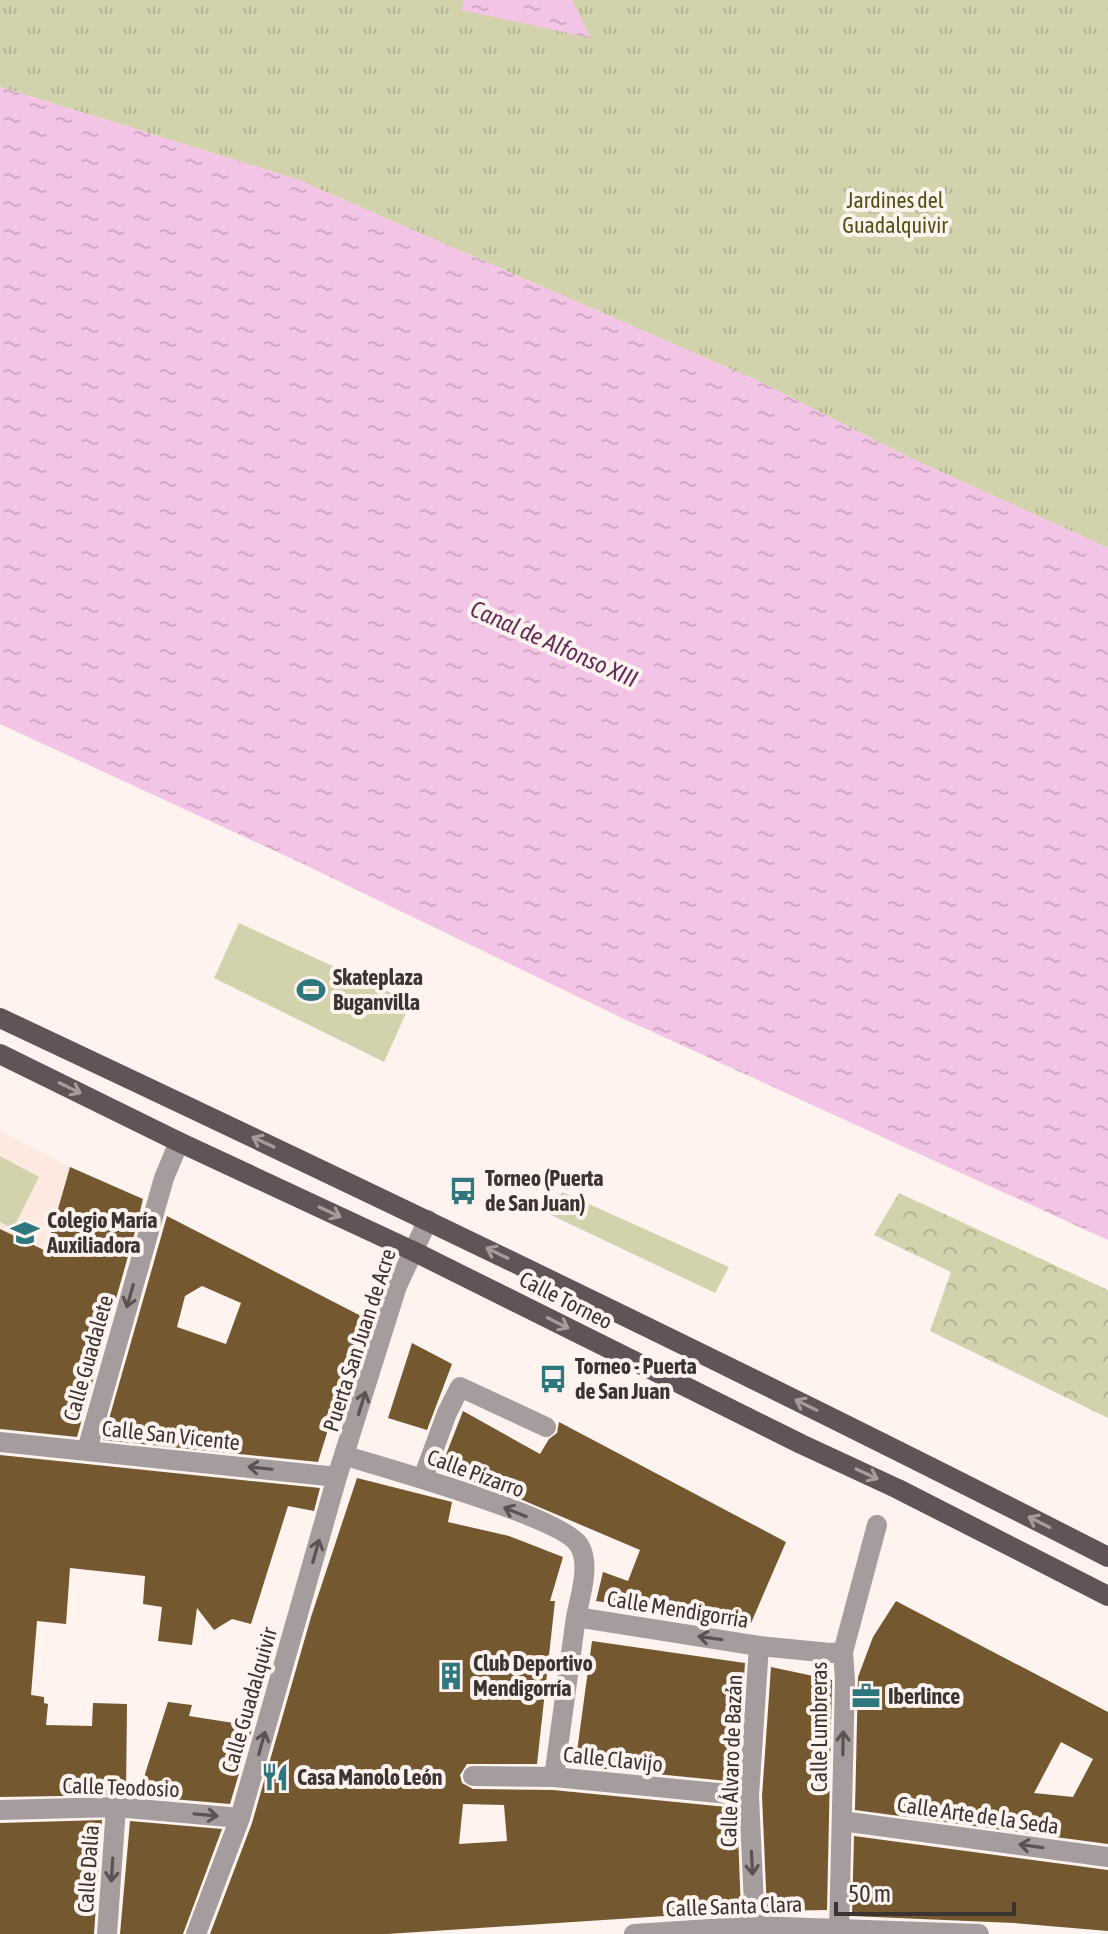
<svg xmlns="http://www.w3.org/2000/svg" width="1108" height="1934" viewBox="0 0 1108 1934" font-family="'Asap Condensed',sans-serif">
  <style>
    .built { fill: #fee9e0 }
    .grass { fill: url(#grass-tufts) }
    .forest { fill: url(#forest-crowns) }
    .garden { fill: #d2d2ac }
    .water { fill: url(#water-ripples) }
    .building { fill: #745830; fill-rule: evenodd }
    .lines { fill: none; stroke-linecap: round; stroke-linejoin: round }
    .street { stroke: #a59c9d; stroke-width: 20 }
    .primary { stroke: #625456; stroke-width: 20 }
    .oneway { stroke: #a89c9a }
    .oneway2 { stroke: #5b5351 }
    .labels { text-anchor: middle; stroke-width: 8; stroke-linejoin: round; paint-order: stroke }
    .park-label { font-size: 22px; fill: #525015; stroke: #fef3ee }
    .poi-label { font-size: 22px; font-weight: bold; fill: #3b3431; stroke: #fef3ee; text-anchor: start }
    .street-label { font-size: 22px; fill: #3b3431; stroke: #fef3ee }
    .water-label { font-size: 24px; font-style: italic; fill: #642c56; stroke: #fef3ee }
  </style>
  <defs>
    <pattern id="grass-tufts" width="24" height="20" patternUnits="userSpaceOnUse" patternTransform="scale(2)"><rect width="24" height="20" fill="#d2d2ac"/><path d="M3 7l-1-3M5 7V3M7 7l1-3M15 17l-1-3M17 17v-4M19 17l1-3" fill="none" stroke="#b5b594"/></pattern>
    <pattern id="forest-crowns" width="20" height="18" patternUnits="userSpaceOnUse" patternTransform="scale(2)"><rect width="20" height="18" fill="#d2d2ac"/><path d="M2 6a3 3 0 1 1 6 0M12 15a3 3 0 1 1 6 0" fill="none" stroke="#b5b594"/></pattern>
    <pattern id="water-ripples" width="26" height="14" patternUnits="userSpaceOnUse" patternTransform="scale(2)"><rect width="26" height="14" fill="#f3c4e5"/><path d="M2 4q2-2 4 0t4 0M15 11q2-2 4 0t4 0" fill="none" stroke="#d1a9c5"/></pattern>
  </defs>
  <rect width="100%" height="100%" fill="#fef3ee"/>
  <path class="built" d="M0,1131l72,37 -26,83 -36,89 -10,-1z"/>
  <path class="grass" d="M0,0h1108v548l-202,-92 -148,-75 -462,-202 -296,-92z"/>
  <path class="forest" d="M899,1193l209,97v128l-178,-87 21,-59 -77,-37z"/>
  <path class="garden" d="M239,923l172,79 -27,60 -170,-84z
    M0,1156l39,21 -26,52 -13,-7z
    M562,1192l167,75 -14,26 -166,-79z"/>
  <path class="water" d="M463,0h109l19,38 -129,-28z
    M0,87l296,92 462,202 148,75 202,92v692l-486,-222 -323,-156 -299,-138z"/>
  <path class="building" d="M70,1167l73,32 -7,29 -59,209 -77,-8v-200l46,22z
    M167,1216l196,101 -45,145 -215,-22zM202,1286l39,17 -15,41 -49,-17 8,-31z
    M412,1343l40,21 -25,66 -39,-12z
    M463,1411l77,43 9,-15 8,-6 2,-11 227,120 -35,81 -155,-22 7,-29 25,9 12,-31 -127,-54 -73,-26z
    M0,1455l320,33 -6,23 -26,-5 -37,118 -19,-5 -18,11 -17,-22 -5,37 -34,-4 4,-34 -19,-3 2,-28 -75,-8 -4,56 -29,-3 -6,74 13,2v6l4,1 -2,21 46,1 1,-23 34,1 -1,91 -126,2z
    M357,1478l95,24 -4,20 61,14 54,21 -13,44h5l-18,163h-70l-7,11 2,8 11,6 80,1 184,18 4,103 -354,23h-177l42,-111 59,-206zM463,1804l41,1 3,36 -48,3z
    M896,1601l212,111v132l-253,-34 3,-133 15,-40zM1061,1742l32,17 -20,38 -39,-4z
    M592,1641l153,22 -8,119 -162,-16z
    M771,1667l61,13 -5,230 -60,1 -5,-115z
    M168,1702l24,3 -3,11 64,10 -23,78 -92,-8z
    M102,1820l-8,114h-94v-111z
    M130,1821l92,8 -39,105h-63z
    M854,1836l254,34v61l-94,-8 -162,-7z"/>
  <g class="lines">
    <path class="street" d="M0,1442l337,35
      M87,1450l77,-272 15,-36
      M346,1456c39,12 216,61 233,89 12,19 1,52 -3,72l183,29 71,7 13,-1
      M423,1478l24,-65 13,-26 86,40
      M473,1776l81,1 195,19
      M554,1777l22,-160
      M0,1810l116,-3 124,11
      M842,1821l266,36
      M755,1926l-6,-130 10,-150
      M107,1934l9,-127
      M196,1934l44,-116 97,-341 60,-191 31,-66
      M634,1934l121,-8 224,8
      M839,1934l6,-254 -2,-28 34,-127"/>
    <path class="primary" d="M0,1018c372,175 742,352 1108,539
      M0,1054l179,88 234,109 388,193 97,45 210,107"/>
  </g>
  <defs><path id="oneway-shaft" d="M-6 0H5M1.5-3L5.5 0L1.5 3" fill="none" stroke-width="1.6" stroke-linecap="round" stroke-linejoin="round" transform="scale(2)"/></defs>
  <g class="oneway">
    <use href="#oneway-shaft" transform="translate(70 1088) rotate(26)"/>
    <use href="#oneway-shaft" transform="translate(263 1142) rotate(-155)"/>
    <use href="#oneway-shaft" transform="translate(330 1212) rotate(25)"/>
    <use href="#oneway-shaft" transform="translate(497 1253) rotate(-154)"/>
    <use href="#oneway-shaft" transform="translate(558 1323) rotate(27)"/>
    <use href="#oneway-shaft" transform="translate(806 1405) rotate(-154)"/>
    <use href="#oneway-shaft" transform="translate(867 1474) rotate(25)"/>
    <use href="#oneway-shaft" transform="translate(1039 1522) rotate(-153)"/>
  </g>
  <g class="oneway2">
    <use href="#oneway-shaft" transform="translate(130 1296) rotate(106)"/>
    <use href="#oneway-shaft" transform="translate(362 1403) rotate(-73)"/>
    <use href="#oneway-shaft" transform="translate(260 1468) rotate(-174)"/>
    <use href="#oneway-shaft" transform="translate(515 1512) rotate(-158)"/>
    <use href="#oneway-shaft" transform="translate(316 1551) rotate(-74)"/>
    <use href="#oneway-shaft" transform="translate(710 1638) rotate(-172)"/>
    <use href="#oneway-shaft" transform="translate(262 1743) rotate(-74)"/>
    <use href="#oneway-shaft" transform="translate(843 1743) rotate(-89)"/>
    <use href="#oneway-shaft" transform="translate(206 1815) rotate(5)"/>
    <use href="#oneway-shaft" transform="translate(1031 1846) rotate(-172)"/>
    <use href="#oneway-shaft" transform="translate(752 1863) rotate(87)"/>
    <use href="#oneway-shaft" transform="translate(112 1870) rotate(94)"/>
  </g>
  <defs>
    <symbol id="stadium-bare" viewBox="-9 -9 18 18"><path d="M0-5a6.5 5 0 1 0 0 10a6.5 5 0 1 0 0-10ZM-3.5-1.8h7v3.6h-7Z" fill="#2e777f" stroke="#fef3ee" stroke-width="2.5" paint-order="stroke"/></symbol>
    <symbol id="bus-bare" viewBox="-9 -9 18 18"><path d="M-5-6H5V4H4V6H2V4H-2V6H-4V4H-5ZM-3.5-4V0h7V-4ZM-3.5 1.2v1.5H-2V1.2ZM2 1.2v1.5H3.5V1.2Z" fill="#2e777f" stroke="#fef3ee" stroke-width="2.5" paint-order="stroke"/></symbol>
    <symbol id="school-bare" viewBox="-9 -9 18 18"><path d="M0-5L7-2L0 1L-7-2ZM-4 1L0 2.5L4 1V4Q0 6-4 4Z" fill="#2e777f" stroke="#fef3ee" stroke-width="2.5" paint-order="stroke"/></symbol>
    <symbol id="building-bare" viewBox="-9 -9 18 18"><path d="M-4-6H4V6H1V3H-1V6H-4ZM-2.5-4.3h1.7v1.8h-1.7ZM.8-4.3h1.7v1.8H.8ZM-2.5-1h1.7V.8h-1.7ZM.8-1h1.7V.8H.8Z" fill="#2e777f" stroke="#fef3ee" stroke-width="2.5" paint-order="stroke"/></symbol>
    <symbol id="office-bare" viewBox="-9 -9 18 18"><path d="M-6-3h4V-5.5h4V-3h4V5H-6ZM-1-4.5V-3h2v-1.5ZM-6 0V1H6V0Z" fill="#2e777f" stroke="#fef3ee" stroke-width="2.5" paint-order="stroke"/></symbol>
    <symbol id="restaurant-bare" viewBox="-9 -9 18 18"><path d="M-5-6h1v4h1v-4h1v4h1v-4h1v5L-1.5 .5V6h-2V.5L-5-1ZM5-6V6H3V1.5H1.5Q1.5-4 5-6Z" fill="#2e777f" stroke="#fef3ee" stroke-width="2.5" paint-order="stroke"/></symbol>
  </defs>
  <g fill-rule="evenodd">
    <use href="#stadium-bare" x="291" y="970" width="40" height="40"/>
    <use href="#bus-bare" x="443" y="1171" width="40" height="40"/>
    <use href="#school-bare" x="5" y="1213" width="40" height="40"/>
    <use href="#bus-bare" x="533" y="1359" width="40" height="40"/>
    <use href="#building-bare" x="431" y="1656" width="40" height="40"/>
    <use href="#office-bare" x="846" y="1676" width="40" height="40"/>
    <use href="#restaurant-bare" x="255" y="1757" width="40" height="40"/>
  </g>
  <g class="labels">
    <g class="park-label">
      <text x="895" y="208">Jardines del<tspan x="895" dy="25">Guadalquivir</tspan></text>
    </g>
    <g class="poi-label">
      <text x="333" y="985">Skateplaza<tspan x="333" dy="25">Buganvilla</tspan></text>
      <text x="485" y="1186">Torneo (Puerta<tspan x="485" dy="25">de San Juan)</tspan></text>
      <text x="47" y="1228">Colegio María<tspan x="47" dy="25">Auxiliadora</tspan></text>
      <text x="575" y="1374">Torneo - Puerta<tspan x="575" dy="25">de San Juan</tspan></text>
      <text x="473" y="1671">Club Deportivo<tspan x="473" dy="25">Mendigorría</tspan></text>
      <text x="888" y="1704">Iberlince</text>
      <text x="297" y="1785">Casa Manolo León</text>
    </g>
    <g class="street-label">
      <text transform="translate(566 1300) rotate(27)" y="8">Calle Torneo</text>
      <text transform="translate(359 1340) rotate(-72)" y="8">Puerta San Juan de Acre</text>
      <text transform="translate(88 1358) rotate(-74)" y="8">Calle Guadalete</text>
      <text transform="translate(171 1435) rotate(6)" y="8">Calle San Vicente</text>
      <text transform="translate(476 1473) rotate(20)" y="8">Calle Pizarro</text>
      <text transform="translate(678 1609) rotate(9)" y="8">Calle Mendigorria</text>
      <text transform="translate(249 1700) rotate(-74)" y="8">Calle Guadalquivir</text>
      <text transform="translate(819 1727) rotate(-90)" y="8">Calle Lumbreras</text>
      <text transform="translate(613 1759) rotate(6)" y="8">Calle Clavijo</text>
      <text transform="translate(731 1761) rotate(-88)" y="8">Calle Álvaro de Bazán</text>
      <text transform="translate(121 1787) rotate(2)" y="8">Calle Teodosio</text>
      <text transform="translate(978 1815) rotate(8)" y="8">Calle Arte de la Seda</text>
      <text transform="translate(88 1869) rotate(-86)" y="8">Calle Dalía</text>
      <text transform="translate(734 1906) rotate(-2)" y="8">Calle Santa Clara</text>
    </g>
    <g class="water-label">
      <text transform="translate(554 644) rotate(24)" y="8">Canal de Alfonso XIII</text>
    </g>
  </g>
  <path d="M836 1902v12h178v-12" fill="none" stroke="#3b3431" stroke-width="4"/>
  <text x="848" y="1902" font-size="24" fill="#3b3431" stroke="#fef3ee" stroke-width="6" paint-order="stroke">50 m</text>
</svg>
